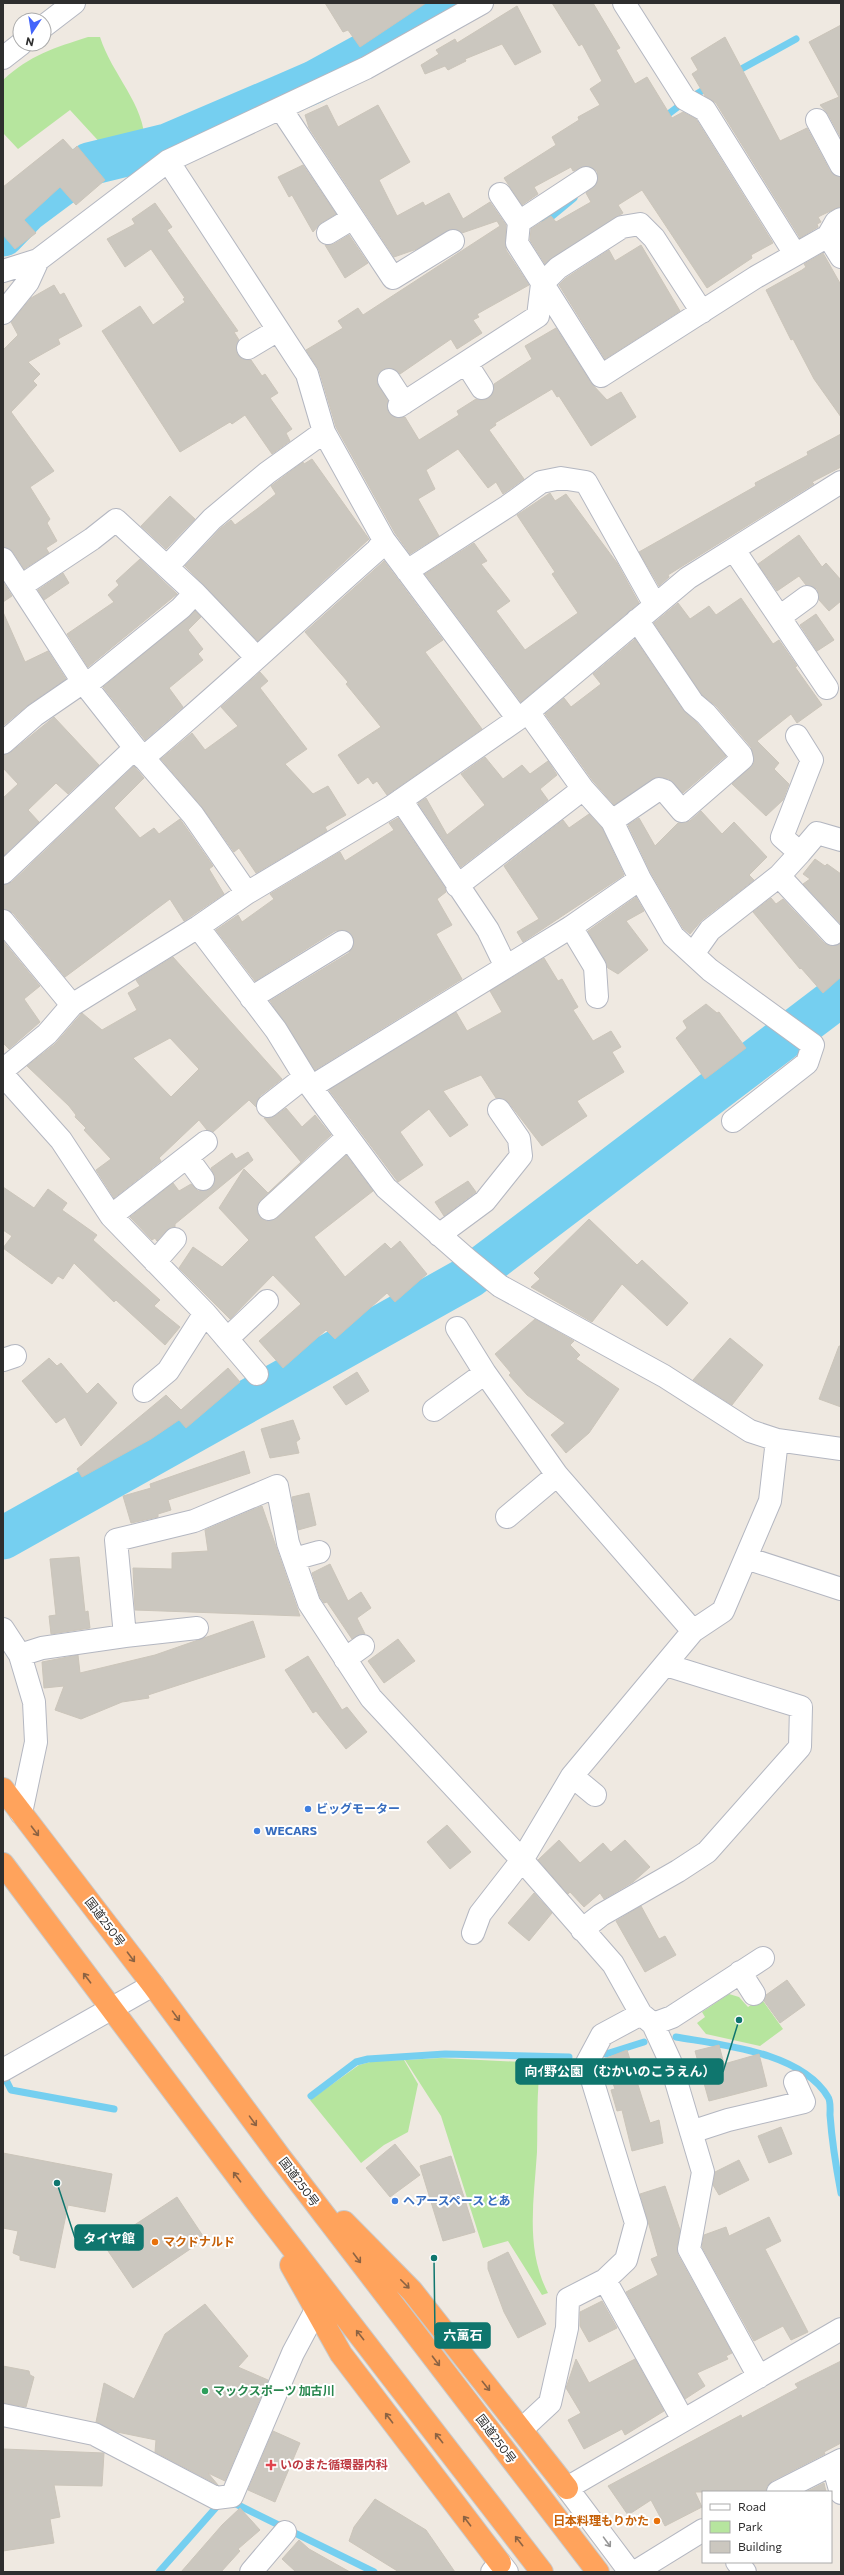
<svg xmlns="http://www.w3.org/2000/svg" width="844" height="2575" viewBox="0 0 844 2575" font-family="Commissioner,'Noto Sans JP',sans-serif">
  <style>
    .green { fill: #b6e59e }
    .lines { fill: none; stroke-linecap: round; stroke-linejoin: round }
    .stream { stroke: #75cff0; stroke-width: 7 }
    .river { stroke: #75cff0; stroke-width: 43 }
    .building { fill: #cbc7bf; stroke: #cbc5ba; fill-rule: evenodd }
    .minor-casing { stroke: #b4b7c1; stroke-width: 24 }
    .highway-casing { stroke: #c9c9c9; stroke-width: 24 }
    .minor { stroke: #fff; stroke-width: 22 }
    .highway { stroke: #ffa35c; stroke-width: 22 }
    .oneway { stroke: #8c6343 }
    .oneway2 { stroke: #969696 }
    .shop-dot { fill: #3f7fe0; stroke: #fff; stroke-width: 1.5 }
    .food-dot { fill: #e8710a; stroke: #fff; stroke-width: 1.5 }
    .leisure-dot { fill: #2e9e5b; stroke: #fff; stroke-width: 1.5 }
    .health-dot { fill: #e0444e; stroke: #fff; stroke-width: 1.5 }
    .labels { text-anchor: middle; stroke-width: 4; stroke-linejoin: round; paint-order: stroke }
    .shop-label { font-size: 12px; font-weight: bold; fill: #366cbe; stroke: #fff; text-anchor: start }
    .street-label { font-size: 12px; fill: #2e2e2e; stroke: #fff }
    .food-label { font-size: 12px; font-weight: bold; fill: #c56008; stroke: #fff; text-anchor: start }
    .leisure-label { font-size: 12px; font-weight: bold; fill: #27864d; stroke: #fff; text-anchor: start }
    .health-label { font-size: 12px; font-weight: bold; fill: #be3a42; stroke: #fff; text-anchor: start }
    .leader { fill: none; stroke: #0f766e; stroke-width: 1.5 }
    .callout-dot { fill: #0f766e; stroke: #fff; stroke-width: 1.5 }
    .callout { fill: #0f766e; stroke: #0f766e; stroke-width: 1.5 }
    .callout-label { font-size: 13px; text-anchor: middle; font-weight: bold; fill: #fff }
  </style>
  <rect width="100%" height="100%" fill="#efe9e1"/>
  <path class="green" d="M88,37h12c12,38 45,67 45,107l-29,16 -46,-50 -52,39 -15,-16v-53c27,-25 51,-32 85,-43z
    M729,1994l10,3 9,10 13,-9 22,31 -23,17 -54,-12 -9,-11 8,-6 -3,-5z
    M441,2058l100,5c-5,30 -3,59 -4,89 -3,48 -12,97 11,141l-6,2 -34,-54 -25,7 -42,-132 -36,-56z
    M404,2060l14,24 -10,48 -24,13 -23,18 -51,-63 49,-35 15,-4z"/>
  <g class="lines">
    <path class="stream" d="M734,73l62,-34
      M695,95l15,-9
      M663,118l16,-12
      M545,222l29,-24
      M676,2037c46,8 125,15 152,60 3,4 2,13 2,18 2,27 6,52 11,78
      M606,2054l38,-12
      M3,2074l8,16 103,19
      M311,2096l45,-34 12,-3 77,-5 124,3
      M230,2503h4l140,69
      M159,2572l61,-69"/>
    <path class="river" d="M3,235l23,-24 63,-47 78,-19 117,-50 30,-13 144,-79
      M3,1538l466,-261 372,-282"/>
  </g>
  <path class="building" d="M325,3h101l-66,44 -12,-17 -5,2z
    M552,3h41l27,45 -4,2 19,34 12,-7 25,41 11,-6 13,7 77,124 -22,12 1,3 -45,30 -65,-98 -24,15 5,8 -78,51 -15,-24 1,-11 20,-13 5,6 35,-20 -5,-9 11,-10v-12l-11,-5 -13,5 -2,-4 -37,20 4,7 -16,11 -18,-27 52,-33 -4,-8 27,-17 -1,-3 22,-12 -10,-16 12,-8 -20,-37 -3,2z
    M517,6l24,46 -26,13 -13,-21 -37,15 1,2 -18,9 -3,-4 -20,8 -4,-9 18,-11 -3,-4 19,-11 2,4z
    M841,25v113l-13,-24 -8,-9 19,-8 -30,-55z
    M725,37l55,104 27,-13 23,43 11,6v29l-19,9 -4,2 3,5 -4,2 1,3 -18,11 -84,-135 -11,-7 -13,-22 6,-4 -7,-12z
    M327,105l11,22 40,-22 32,57 -31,18 18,36 26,-14 2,4 24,-13 14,26 27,-17 16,23v25l23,35 -52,29 2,3 -6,3 9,13 -25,16 -6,-10 -51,35 -6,-5 -12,1 -5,11 11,20 1,12 5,4h11l14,23 40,-25 -2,-4 19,-12 7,1 6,-2 4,-5 1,-9 38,-25 -7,-13 31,-18 35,55 16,17 14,-8 15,25 -45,29 -32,-50 -2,1 -5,-8 -57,34 1,2 -7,5 35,49 -21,15 -7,-12 -8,6 -30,-39 -32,21 9,19 -17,10 21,37 -29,18 -15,-21 -59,-106 -17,-57 -13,-20 37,-22 -5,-7 20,-13 5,7 137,-89 -3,-5 -35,12 -10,-4 -35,20 -23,8 -85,-129 -4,-13z
    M63,139l10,11 4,-4 28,34 -29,25 -16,-18 -36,33 12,13 -21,16 -12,-14v-48z
    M303,165l33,49 -15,9 -8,9 -21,-37 -3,2 -11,-20z
    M155,203l17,24 -5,3 71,101 -4,1 5,8 -3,8 2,7 4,4 9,1 11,16 3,-2 13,19 -8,5 22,31 -6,4 4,8 -18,13 -27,-39 -13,9 -2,-2 -50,30 -78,-121 38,-25 13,19 32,-23 -2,-3 2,-1 -34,-49 -26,18 -18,-28 28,-15 -3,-5z
    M349,235l19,28 -23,15 -20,-33 9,-1z
    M641,245l39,66 -75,48 -46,-74 7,-7 43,-28 6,11z
    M823,253l18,32v132l-27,-38 -21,-40 -2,1 -25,-50 36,-20 4,-3 -2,-3z
    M54,285l6,10 4,-2 18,33 -24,13 2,5 -32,18 12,12 -7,7 4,4 -26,27 43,59 -24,16 20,32 -3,4 10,18 -11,7 3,5 -25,16 -11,-17 -10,-5v-197l15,-15 -7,-13 20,-24z
    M841,434v33l-29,15 2,2 -146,91 1,2 -10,9 -20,-34 117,-66 -1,-3 53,-28 -1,-3z
    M312,459l57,80 -111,102 -73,-75 36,-38 10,-8 4,5 22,-16 19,-15 -5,-8 32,-24 1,2z
    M550,493l5,8 11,-7 51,69 22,40 -118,99 -96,-128 49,-31 13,18 -6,3 29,37 -14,10 29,39 53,-37 -26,-39 3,-2 -38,-57z
    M170,496l25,23 -29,30 -25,-23z
    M799,535l23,32 4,-4 15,17v21l-12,10 -10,-11 -2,-11 -11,-4 -7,-9 -22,15 -19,-27z
    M140,559l37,35 -89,73 -21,-33 47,-32 -6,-7 11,-10 -3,-4z
    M384,561l59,79 -18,12 57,77 -95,66 -10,-14 -4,3 -5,-7 -10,7 -20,-29 43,-28 -35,-43 2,-2 -43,-50z
    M63,573l6,10 -25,17 -6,-10z
    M3,582l9,14 -9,6z
    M741,598l32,46 6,-4 18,26 -2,1 27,38 -25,18 -6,-9 -34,27 22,22 -5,6 15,15 -6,16 -17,16 -34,-32 22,-21 -3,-16 -35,-41 -14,-11 -48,-72 24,-20 12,16 19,-13 7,9z
    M195,611l6,6 -13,13 15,19 -5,5 5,6 -34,28 14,19 -38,33 -42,-53z
    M3,612l22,50 23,-11 18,28 -38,26 -25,21z
    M816,614l18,26 -17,11 -17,-26z
    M635,639l48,71 14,13 29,33 -43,37 -14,-14 -12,-2 -43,28 -21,-24 -48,-67 19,-16 7,9 30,-23 -8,-10z
    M260,672l8,9 -8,7 47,61 -22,15 28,30 15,-8 18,29 -21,12 2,4 -71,42 -17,-25 -5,4 -32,-45 -41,-48 31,-26 13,17 33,-24 -17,-19z
    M54,717l45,48 -31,29 -12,-11 -28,27 11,12 -36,34v-58l15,-14 -15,-16v-13l8,-3z
    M485,757l18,22 19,-14 8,9 18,-13 9,14 -17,14 8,11 -87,67 -43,-64 8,-5 21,37 38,-30 -24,-31z
    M134,766l10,12 -30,30 26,30 14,-10 5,6 21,-15 33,47 -4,3 15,25 -40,27 -14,-22 -105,78 -52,-64 -10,-4v-24l9,-3z
    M701,811l21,23 12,-12 33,35 -18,18 5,5 -52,40 -12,14 -7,-6 -32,-55 -23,-48 11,-7 16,28 23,-23 12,-2z
    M589,814l13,14 22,47 -101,67 -6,-10 22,-13 -35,-53 59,-46 6,8z
    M398,818l47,70 1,4 -9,7 15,26 -16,9 26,45 -147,91 -45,-69 79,-48 5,-11 -2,-7 -10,-5 -7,1 -80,50 -39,-51 22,-15 4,7 32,-23 -4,-5 70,-42 5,9 49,-31 -5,-7z
    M815,859l10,7 2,-2 14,10v50l-38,-40 7,-5 -7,-5z
    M636,897l8,14 -18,10 22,29 -30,24 -10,-6 -20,-37z
    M771,898l5,6 7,-5 41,44 6,3 11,-3v34l-18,16 -22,-25 -1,1 -47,-57z
    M3,941l37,45 -16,13 16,23 -31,27 -6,-6z
    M173,957l109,122 -22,17 -4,11 -7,-7 -36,32 -6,-2 -8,-10 -40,38 2,3 -47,37 -18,-28 15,-11 -27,-29 2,-2 -11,-11 1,-2 -7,-9 -42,-40 28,-22 27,-31 20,17 35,-20 -9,-17 12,-7 -4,-6zM170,1038l29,31 -28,28 -38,-39z
    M544,958l14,23 4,-2 16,28 -5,3 20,31 18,-10 10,16 -9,5 12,20 -47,29 10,15 -45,30 -33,-43 -5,-4 -8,-1 -15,-23 -38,16 25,34 -18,12 -21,-28 -29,23 23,33 -25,17 -69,-92 127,-78 11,19 35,-19 -12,-21z
    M706,1004l11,9 2,-1 27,36 -41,31 -29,-41 11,-10 -4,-7z
    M286,1108l16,19 13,-12 16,20 -70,65 -4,6 3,11 6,4 11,-3 69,-63 27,36 -59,46 31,40 40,-34 6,6 9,-8 27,33 -32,28 -8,-9 -52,46 -9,-9 -43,38 -24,-27 42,-37 -28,-29 -43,44 -51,-51 14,-21 29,20 27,-27 -30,-32 25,-39 24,24 33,-31 -37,-44 11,-2z
    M248,1152l5,8 -78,64v3l-9,4 -9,10 -2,-3 -3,2 -22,-23 43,-34 6,8 12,-7 7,7 12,-2 5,-11 -4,-10 21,-15 4,6z
    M468,1181l8,11 -32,24 -9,-14z
    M3,1187l31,21 14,-19 19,14 -5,7 35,25 -4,5 67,60 -6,6 26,21 -15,18 -49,-45 -2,2 -40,-39 -11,16 -5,-3 -6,8 -49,-36 9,-12 -9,-6z
    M589,1219l48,46 5,-5 46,43 -21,23 -45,-42 -30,38 -61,-35 9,-8 -6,-6z
    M535,1319l39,22 -4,4 10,10 -4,4 43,30 -30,44 -23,20 -15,-18 14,-12 -38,-28 -18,-20 2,-2 -16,-19z
    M730,1338l33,27 -31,40 -39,-25z
    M839,1346h2v61l-22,-8z
    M49,1358l8,8 4,-3 26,31 11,-11 19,20 -36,43 -16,-29 -9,6 -34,-42z
    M228,1368l12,14 -54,46 -7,-8 -28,19 -69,38 -5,-8 89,-74 15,15z
    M357,1372l12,19 -23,14 -13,-18z
    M293,1420l7,19 -4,3 3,11 -29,5 -9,-29z
    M244,1451l6,22 -82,27 3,10 -13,4v3l-27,6 -8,-27 28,-8 -1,-4z
    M309,1493l7,32 -18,5 -6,-33z
    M262,1506l38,110 -165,-6 -2,-42 39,1v-16l36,-2 -3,-21z
    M79,1557l6,55 3,-1 2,17 -39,6 -2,-18 7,-1 -6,-56z
    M330,1564l18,37 13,-9 10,16 -14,10 8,16 -13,5 -25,-37 -3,1 -4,-6 -8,-24z
    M253,1621l12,36 -117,38 1,3 -27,4 -41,17 -26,-9 9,-24 -20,2 -2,-26 36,-7 2,18 75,-18z
    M398,1639l17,22 -31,22 -16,-22z
    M308,1656l34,54 5,-3 20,25 -21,17 -30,-38 -3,2 -28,-43z
    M447,1825l24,27 -21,17 -23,-27z
    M559,1840l21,23 23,-20 8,9 14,-12 25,27 -17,15 -29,17 -4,-6 -16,14 -14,-15 -2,2 -30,-34z
    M534,1893l18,20 -23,28 -21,-18z
    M641,1906l18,33 6,-3 11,19 -31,17 -29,-51z
    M787,1980l18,25 -25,18 -16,-22 2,-6z
    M719,2045l5,19 35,-10 8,32 -58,15 -14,-50z
    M627,2050l23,73 9,-3 4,23 -31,8 -10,-41 -5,1 -6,-21 4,-1 -11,-30z
    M781,2127l11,27 -23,9 -11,-27z
    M395,2144l25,31 -30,22 -24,-29z
    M3,2153l109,21 -7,38 -37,-7 -13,63 -35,-8v-4l-7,-3 5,-22 -15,-3z
    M451,2156l24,76 -32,9 -23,-75z
    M739,2160l10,20 -30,15 -6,-10 2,-13z
    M665,2186l15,44 -3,17 1,8 54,98 -6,3 2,3 -31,14 8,13 -20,13 -59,-107 32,-17 -7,-16 7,-3 -18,-62z
    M177,2197l28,42 -72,49 -29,-43z
    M769,2217l12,24 -16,8 43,83 -17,8 -8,-14 -29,15 -52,-94 2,-12 22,-8 3,9z
    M508,2252l38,72 -28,14 -14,-26 -16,-43v-7z
    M602,2301l15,27 -28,14 -9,-16v-14z
    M205,2304l43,52 -10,11 30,13 -43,101 -17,-8 10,12 -63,-33 1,-12 -39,-8 -21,-10 8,-39 30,16 31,-65z
    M576,2359l13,24 46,-24 29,52 -39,24 -3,-6 -38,20 -16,-29 13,-7 -15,-25z
    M841,2361v82l-17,9 1,2 -53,27 -5,5 -1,6h-71l7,15 -37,19 -14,-26 -23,15 -20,-29 133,-71 1,3 56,-30 -3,-4z
    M3,2366l26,5 1,4 4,2 -8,30 -23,-4z
    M273,2431l27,12 -25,59 -27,-12z
    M3,2449l101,4 -2,33 -48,-1 6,32 -10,2 4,24 -51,8z
    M824,2483l2,9h-20z
    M375,2499l51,31 29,42h-56l-50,-31 5,-14z
    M240,2508l20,22 -22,19 2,2 -19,21h-40l41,-47z
    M299,2540l10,9 41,23h-54l-14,-13z"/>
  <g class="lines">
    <defs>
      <path id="minor" d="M624,3l61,96 20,11 90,144
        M44,26l30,-23
        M3,58l18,-14
        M281,109l112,169 60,-37
        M817,120l24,45
        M168,161l139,213 17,58 60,108 134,179
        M500,194l19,28 -2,21 84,133 155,-99 72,-41 8,-14 5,-3
        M519,222l67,-44
        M328,233l25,-15
        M828,236l13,21
        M3,271l35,-11 130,-99 198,-93 116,-65
        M3,313l25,-31 10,-22
        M248,348l30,-18
        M466,363l16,25
        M389,380l15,23
        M399,406l139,-90 4,-32 16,-16 64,-41 18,-3 14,14 48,74
        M734,550l93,138
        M3,559l80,123 52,66 58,67 54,78
        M167,567l45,-48 55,-46 57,-41
        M407,571l101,-65 33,-24 20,-4 25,4 69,123
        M21,586l71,-47 24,-19 79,73 61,64
        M781,616l26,-19
        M86,685l95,-77 14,-15
        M528,712l55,77 29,32 28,58 33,57 37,34 103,75 -6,18 -74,58
        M3,743l32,-28 48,-33
        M143,758c80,-67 156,-139 234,-208l7,-10
        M401,800l87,130 18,37
        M612,821l47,-32 6,2 17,20 60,-52 -1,-4 -35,-41 -13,-11 -56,-83
        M800,853l17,-20 24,7
        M3,873l132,-125
        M779,876l54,58
        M457,886l126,-97
        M3,921l69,84
        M198,927l78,103 35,57 75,101 81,71 33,27 164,90 86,55 27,9 64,9
        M571,927l24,40 2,30
        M693,954l17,-24 69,-54 21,-23 -18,-16 30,-77 -15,-24
        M251,998l91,-56
        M3,1070l44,-36 25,-29 126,-78 49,-34 144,-86 137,-95 160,-134 153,-96
        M3,1075l58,65 50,76 94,97 52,61
        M311,1087l260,-160 69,-48
        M268,1106l37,-29
        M187,1157l16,22
        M269,1209l79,-72
        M111,1216l95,-74
        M439,1235l46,-34 36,-45 -2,-17 -20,-29
        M155,1262l20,-23
        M457,1328l28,45 72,102 136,156
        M227,1339l40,-38
        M3,1360l12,-4
        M144,1391l24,-20 37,-58
        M434,1410l51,-37
        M507,1517l50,-42
        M746,1558l95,31
        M294,1559l25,-7
        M197,1628l-72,8 -9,-96 78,-19 83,-35 11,57 21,60 62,95 151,162 91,104 28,50
        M3,1629l17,26 14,47 2,40 -15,71
        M20,1655l22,-7 83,-12
        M345,1659l18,-13
        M572,1776l23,19
        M582,1930l19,-15 77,-44 29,-19 93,-105 1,-40 -135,-42
        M473,1933l7,-19 42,-54 50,-84 121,-145 30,-20 47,-110 7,-61
        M740,1972l14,22
        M653,2024l19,-7 91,-59
        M3,2070l150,-85
        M691,2132l37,-12 76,-18 -9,-20
        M605,2280l21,-20 10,-37 -49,-160 15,-28 39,-21 12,10 17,37 33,111 -14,77 70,128
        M3,2415l91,19 122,64 16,-2 61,-143 23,-43
        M522,2429l28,-26 17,-75 1,-29 37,-19 78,140
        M833,2465l8,28
        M778,2492l63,-32
        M737,2562l8,10
        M251,2572l34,-40
        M492,2572l8,-9 7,9
        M630,2572l-63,-84 274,-159
        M635,2572l68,-42"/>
      <path id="highway" d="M3,1789l150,196 127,172 318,415
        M3,1864l253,337 286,371
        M344,2222l68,69 155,197
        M291,2265l50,89 159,209"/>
    </defs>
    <use href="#minor" class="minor-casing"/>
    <use href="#highway" class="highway-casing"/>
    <use href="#minor" class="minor"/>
    <use href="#highway" class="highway"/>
  </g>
  <defs><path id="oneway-shaft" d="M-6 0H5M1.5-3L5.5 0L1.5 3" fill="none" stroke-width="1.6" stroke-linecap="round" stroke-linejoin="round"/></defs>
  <g class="oneway">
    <use href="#oneway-shaft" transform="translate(35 1831) rotate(53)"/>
    <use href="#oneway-shaft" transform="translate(131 1957) rotate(53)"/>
    <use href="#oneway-shaft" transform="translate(87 1978) rotate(-127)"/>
    <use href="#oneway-shaft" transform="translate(176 2016) rotate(54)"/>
    <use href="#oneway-shaft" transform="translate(253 2121) rotate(54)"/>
    <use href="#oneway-shaft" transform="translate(237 2177) rotate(-127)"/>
    <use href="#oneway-shaft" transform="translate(357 2258) rotate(53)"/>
    <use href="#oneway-shaft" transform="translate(405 2284) rotate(45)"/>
    <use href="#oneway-shaft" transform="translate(360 2335) rotate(-128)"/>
    <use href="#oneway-shaft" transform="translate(436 2361) rotate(53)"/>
    <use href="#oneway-shaft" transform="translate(486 2386) rotate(51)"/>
    <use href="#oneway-shaft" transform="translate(389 2418) rotate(-127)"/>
    <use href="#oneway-shaft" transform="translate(439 2438) rotate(-128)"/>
    <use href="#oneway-shaft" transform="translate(467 2521) rotate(-127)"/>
    <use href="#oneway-shaft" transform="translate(519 2541) rotate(-128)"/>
  </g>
  <use class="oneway2" href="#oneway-shaft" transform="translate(607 2542) rotate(54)"/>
  <g class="shop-dot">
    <circle cx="308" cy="1809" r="4"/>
    <circle cx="257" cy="1831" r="4"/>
    <circle cx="395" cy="2201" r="4"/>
  </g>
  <g class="food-dot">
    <circle cx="155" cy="2242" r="4"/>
    <circle cx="657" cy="2521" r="4"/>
  </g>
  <circle class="leisure-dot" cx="205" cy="2391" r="4"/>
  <path class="health-dot" d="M269 2459h4v4h4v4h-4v4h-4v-4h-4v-4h4z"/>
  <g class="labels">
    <g class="shop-label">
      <text x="316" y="1813">ビッグモーター</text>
      <text x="265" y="1835">WECARS</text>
      <text x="403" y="2205">ヘアースペース とあ</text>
    </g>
    <g class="street-label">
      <text transform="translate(105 1922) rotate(53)" y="4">国道250号</text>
      <text transform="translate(299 2182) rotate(53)" y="4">国道250号</text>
      <text transform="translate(496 2439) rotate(53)" y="4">国道250号</text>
    </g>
    <g class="food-label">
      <text x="163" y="2246">マクドナルド</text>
      <text x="649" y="2525" text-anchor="end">日本料理もりかた</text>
    </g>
    <g class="leisure-label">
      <text x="213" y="2395">マックスポーツ 加古川</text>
    </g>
    <g class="health-label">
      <text x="280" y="2469">いのまた循環器内科</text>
    </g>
  </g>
  <path class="leader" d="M739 2020L723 2072M57 2183L75 2238M434 2258L435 2335"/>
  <g class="callout-dot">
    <circle cx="739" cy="2020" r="4"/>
    <circle cx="57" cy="2183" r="4"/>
    <circle cx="434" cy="2258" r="4"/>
  </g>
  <g class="callout">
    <rect x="516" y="2059" width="207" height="25" rx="4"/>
    <rect x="75" y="2225" width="68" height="25" rx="4"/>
    <rect x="435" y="2323" width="55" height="25" rx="4"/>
  </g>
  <g class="callout-label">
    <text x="620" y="2076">向ｲ野公園 （むかいのこうえん）</text>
    <text x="109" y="2243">タイヤ館</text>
    <text x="463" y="2340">六萬石</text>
  </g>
  <rect width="844" height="2575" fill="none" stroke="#2e2e2e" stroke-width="8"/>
  <rect x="702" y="2491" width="130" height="72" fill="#ffffff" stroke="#ababab"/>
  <rect x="710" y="2504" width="20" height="6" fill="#ffffff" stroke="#ababab"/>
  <text x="738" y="2511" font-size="12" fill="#2e2e2e">Road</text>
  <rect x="710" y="2521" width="20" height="12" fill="#b6e59e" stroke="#ababab"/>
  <text x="738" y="2531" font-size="12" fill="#2e2e2e">Park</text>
  <rect x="710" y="2541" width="20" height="12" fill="#cbc7bf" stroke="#ababab"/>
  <text x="738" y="2551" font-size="12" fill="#2e2e2e">Building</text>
  <g transform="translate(32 32) rotate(192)"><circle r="19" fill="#ffffff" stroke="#ababab"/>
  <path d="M0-3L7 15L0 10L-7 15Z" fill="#4264fb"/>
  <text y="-6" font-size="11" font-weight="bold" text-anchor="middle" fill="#2e2e2e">N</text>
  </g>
</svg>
